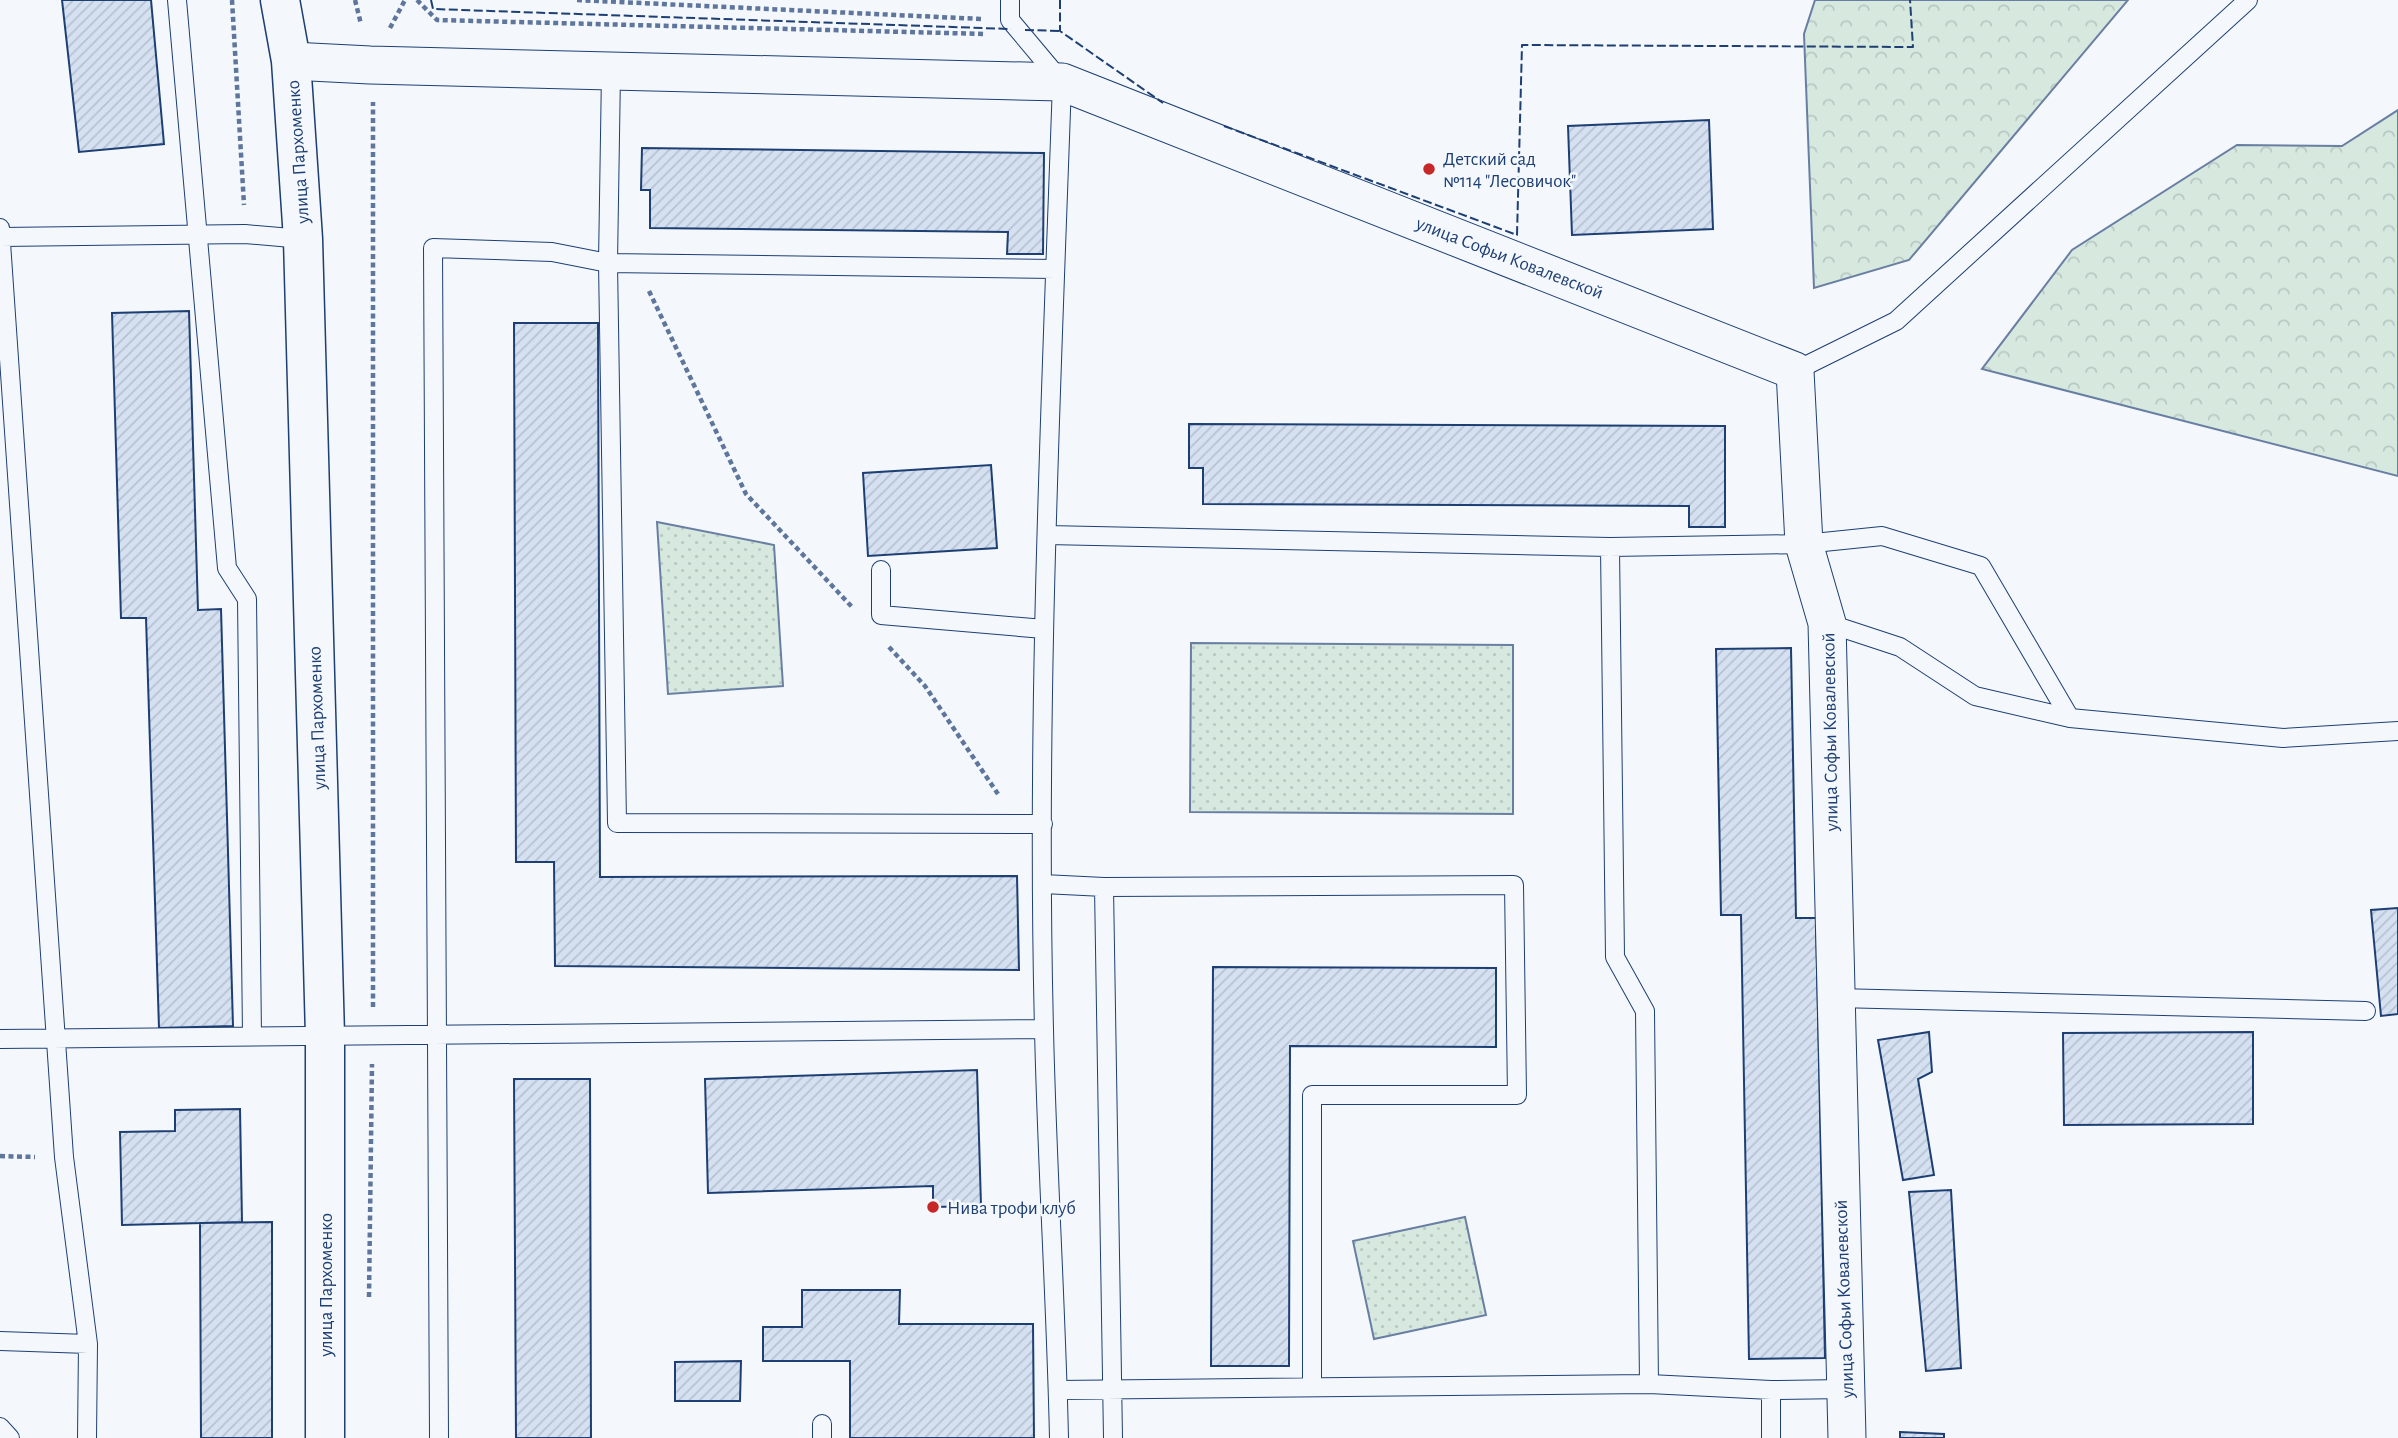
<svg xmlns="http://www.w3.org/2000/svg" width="2398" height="1438" viewBox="0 0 2398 1438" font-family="'Alegreya Sans',sans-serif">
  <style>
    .green { fill: url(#green-dots); stroke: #687fa3; stroke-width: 2 }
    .forest { fill: url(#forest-crowns); stroke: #687fa3; stroke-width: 2 }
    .building { fill: url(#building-hatch); stroke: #1d3f73; stroke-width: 2 }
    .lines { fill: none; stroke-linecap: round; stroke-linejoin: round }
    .lane-casing { stroke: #1d3f73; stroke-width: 20 }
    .street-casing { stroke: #1d3f73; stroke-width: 39 }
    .secondary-casing { stroke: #1d3f73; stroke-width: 41 }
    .path { stroke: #5e769c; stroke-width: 4.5; stroke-dasharray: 5 3.5; stroke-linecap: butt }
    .lane { stroke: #f4f7fb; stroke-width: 18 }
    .street { stroke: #f4f7fb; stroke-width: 37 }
    .secondary { stroke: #f4f7fb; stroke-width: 38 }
    .fence { stroke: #1d3f73; stroke-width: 2; stroke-dasharray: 9 3.5; stroke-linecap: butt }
    .poi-dot { fill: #c62828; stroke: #f4f7fb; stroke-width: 2.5 }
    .labels { text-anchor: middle; stroke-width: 5; stroke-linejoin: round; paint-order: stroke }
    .street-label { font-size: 19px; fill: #1d3f73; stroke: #f4f7fb }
    .poi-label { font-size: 19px; fill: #1d3f73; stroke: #f4f7fb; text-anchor: start }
  </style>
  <defs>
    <pattern id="green-dots" width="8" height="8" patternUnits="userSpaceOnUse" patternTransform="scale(1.75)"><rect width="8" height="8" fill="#d7e8df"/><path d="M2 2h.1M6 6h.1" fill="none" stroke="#b8c8c3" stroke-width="1.8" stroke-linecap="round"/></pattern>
    <pattern id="forest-crowns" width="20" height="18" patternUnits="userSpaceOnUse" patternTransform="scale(1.75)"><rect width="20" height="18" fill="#d7e8df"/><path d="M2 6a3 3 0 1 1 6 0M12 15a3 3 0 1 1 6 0" fill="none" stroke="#b8c8c3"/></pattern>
    <pattern id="building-hatch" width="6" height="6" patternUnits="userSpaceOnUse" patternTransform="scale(1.75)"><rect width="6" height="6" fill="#d5e0f0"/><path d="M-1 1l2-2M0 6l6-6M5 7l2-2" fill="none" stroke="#b6c1d1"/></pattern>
  </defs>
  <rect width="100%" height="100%" fill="#f4f7fb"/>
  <path class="green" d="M657,522l117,23 9,141 -115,8z
    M1191,643l322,2v169l-323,-2z
    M1465,1217l21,98 -112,24 -21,-98z"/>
  <path class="forest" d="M1815,0h313l-219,260 -95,28 -10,-254z
    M2398,110v366l-416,-107 90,-119 165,-105 105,1z"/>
  <path class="building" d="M62,0h89l13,144 -85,8z
    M1709,120l4,109 -141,6 -4,-109z
    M642,148l402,5 -1,101h-36l1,-22 -358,-4v-38h-9z
    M189,311l9,299 23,-1 12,417 -74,2 -13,-410h-25l-9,-305z
    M514,323h84l2,554 417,-1 2,94 -464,-4 -1,-104h-38z
    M1189,424l536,2v101h-36v-21l-486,-2v-36h-14z
    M991,465l6,83 -129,8 -5,-83z
    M1791,648l5,270h20l9,440 -76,1 -8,-444h-20l-5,-266z
    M2398,908v106l-17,2 -10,-106z
    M1213,967l283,1v79l-206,-1 -1,320h-78z
    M1929,1032l3,40 -14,7 16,96 -31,5 -25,-140z
    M2253,1032v92l-189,1 -1,-92z
    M977,1070l4,136 -48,1v-21l-225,7 -3,-114z
    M514,1079h76l1,359h-75z
    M240,1109l2,113 -120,3 -2,-93 55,-1v-21z
    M1951,1190l10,178 -35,3 -17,-179z
    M272,1222v216h-71l-1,-215z
    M802,1290h98l-1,34h134l1,114h-184v-77h-87v-34h39z
    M741,1361l-1,40h-65v-39z
    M1900,1432l44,2v4h-44z"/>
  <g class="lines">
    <defs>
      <path id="lane" d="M177,0l50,568 20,31 5,437
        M1010,0v20l52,62c-11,316 -26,632 -18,947 3,137 12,273 15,409
        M611,72l-3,191 447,6
        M0,228l64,929 24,187
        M1,237l244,-3 58,5
        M1795,371l101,-50 352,-321
        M1047,535l563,12 194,-3 78,-8 99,30 89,152
        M1610,547l5,410 30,54 4,373
        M881,570v45l163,14
        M1827,623l73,24 75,49 95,22 213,20 115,-7
        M1043,884l61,3 410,-2 3,210h-205v292
        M1104,887l9,551
        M1836,998l530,13
        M0,1039l1044,-10
        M0,1341l88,3 -1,94
        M1058,1390l591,-6 122,6 74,-1
        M822,1424v14
        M0,1427l10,11
        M439,1438l-6,-1190 119,4 56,11 9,560 426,1
        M1771,1438v-48"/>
      <path id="street" d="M291,61l79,4 692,17 733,289 9,173 23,79 20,815"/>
      <path id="secondary" d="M280,0l11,61 12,178 22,797v402"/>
    </defs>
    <use href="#lane" class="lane-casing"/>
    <use href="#street" class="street-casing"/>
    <use href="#secondary" class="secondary-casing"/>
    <path class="path" d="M232,0l12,205
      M355,0l6,24
      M417,0l20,20 549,14
      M577,0l404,19
      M390,28l15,-28
      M649,291l97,203 106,113
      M889,647l36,39 73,108
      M373,1007v-905
      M0,1156l35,1
      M369,1297l3,-233"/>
    <use href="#lane" class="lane"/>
    <use href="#street" class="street"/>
    <use href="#secondary" class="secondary"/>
    <path class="fence" d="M431,0l2,9 578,20
      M1060,0v31l103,72
      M1025,30l35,1v-4
      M1224,126l293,109 5,-190 391,2 -3,-47"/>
  </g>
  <g class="poi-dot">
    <circle cx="1429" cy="169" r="7"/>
    <circle cx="933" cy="1207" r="7"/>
  </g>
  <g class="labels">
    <g class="street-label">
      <text transform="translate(297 152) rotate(-94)" y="7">улица Пархоменко</text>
      <text transform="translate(1510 257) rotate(21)" y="7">улица Софьи Ковалевской</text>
      <text transform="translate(316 718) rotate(-92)" y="7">улица Пархоменко</text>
      <text transform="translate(1829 732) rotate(-91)" y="7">улица Софьи Ковалевской</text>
      <text transform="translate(325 1285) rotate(-90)" y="7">улица Пархоменко</text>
      <text transform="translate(1843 1299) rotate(-92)" y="7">улица Софьи Ковалевской</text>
    </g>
    <g class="poi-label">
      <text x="1443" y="165">Детский сад<tspan x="1443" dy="22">№114 "Лесовичок"</tspan></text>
      <text x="947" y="1214">Нива трофи клуб</text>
    </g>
  </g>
</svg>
